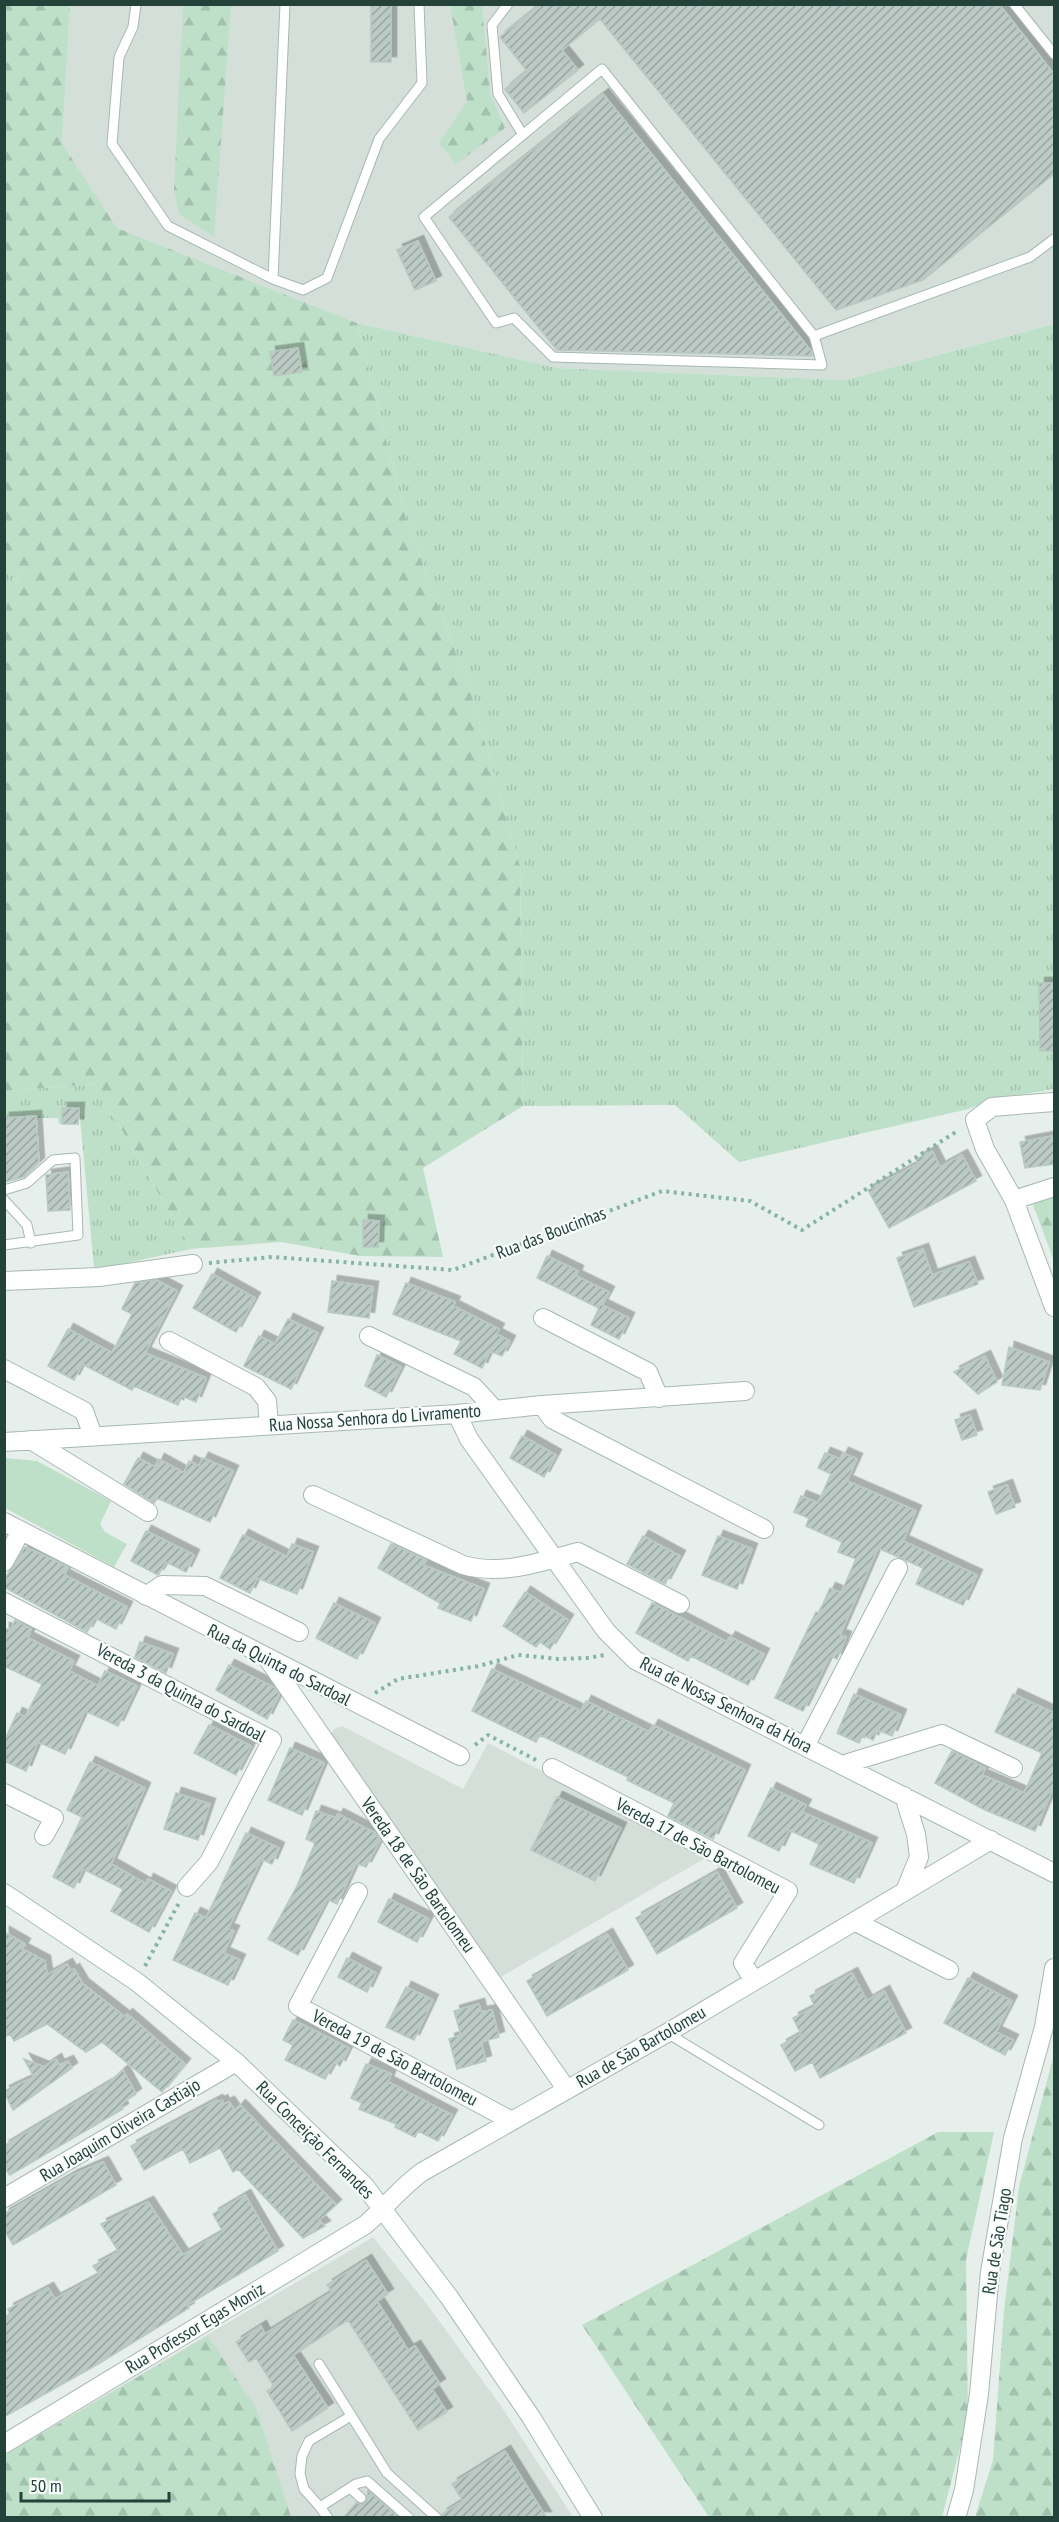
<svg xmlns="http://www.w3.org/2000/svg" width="1059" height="2522" viewBox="0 0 1059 2522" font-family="'PT Sans Narrow',sans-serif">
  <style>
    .built { fill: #d4dfda }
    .grass { fill: url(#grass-tufts) }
    .forest { fill: url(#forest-firs) }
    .garden { fill: #bfe0c8 }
    .building { fill: url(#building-hatch); stroke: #b8c9c2; stroke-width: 1.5; filter: url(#shadow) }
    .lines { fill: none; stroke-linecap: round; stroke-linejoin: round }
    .lane-casing { stroke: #a8b8b2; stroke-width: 11 }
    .street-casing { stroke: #a8b8b2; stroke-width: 20 }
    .secondary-casing { stroke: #a4bbb3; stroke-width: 20 }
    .path { stroke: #86b3a5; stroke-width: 4; stroke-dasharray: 3 4.5; stroke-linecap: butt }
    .lane { stroke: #fff; stroke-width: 9 }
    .street { stroke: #fff; stroke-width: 18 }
    .secondary { stroke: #fff; stroke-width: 18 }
    .labels { text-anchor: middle; stroke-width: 4.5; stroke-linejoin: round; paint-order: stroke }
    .street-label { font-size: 18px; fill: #24423a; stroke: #f7fbf9 }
  </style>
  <defs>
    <pattern id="grass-tufts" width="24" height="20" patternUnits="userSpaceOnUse" patternTransform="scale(1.5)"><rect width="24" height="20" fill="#bfe0c8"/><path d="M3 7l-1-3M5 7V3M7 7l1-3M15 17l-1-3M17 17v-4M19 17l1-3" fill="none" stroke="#a4c1ad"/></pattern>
    <pattern id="forest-firs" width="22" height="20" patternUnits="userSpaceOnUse" patternTransform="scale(1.5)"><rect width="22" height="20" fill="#bfe0c8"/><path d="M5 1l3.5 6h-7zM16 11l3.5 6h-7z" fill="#a4c1ad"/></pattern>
    <pattern id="building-hatch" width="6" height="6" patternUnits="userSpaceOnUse" patternTransform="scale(1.5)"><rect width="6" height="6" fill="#bbcac4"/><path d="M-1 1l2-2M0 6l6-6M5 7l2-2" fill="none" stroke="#98a6a0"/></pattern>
    <filter id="shadow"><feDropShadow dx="5.5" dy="-5.5" stdDeviation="0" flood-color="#0004"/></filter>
  </defs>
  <rect width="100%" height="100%" fill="#e6efeb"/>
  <path class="built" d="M70,5h984v319l-209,56 -288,-12 -200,-45 -240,-95 -55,-85z
    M342,1726l121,63 25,-46 219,114 -208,121 -169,-241 4,-8z
    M373,2237l53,66 75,103 72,111h-568l-1,-62z"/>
  <path class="grass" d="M357,323l200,45 288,12 209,-56v765l-58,10 -28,10 -229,53 -64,-57 -152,1 -3,-240 -48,-169 -66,-178z
    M5,547l14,27 -14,39z
    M95,1084l96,165 -78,17 -19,1 -15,-159h-17v16h-3l-1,-6h-53v-27z"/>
  <path class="forest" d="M5,5h65l-8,138 55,85 240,95 49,196 66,178 48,169 3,240 -100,62 20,89 -83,-1 -79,-14 -90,7 -96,-165 -90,7 -1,-478 15,-39 -15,-27z
    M183,5h48l-17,232 -35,-23 -5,-24z
    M450,5h32l8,89 15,34 -49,36 -17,-21 28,-42z
    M1054,1195v66l-22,-59z
    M1054,2054v463h-79l18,-57 11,-149 15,-124z
    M938,2132h56l-28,128 2,157 -26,100h-233l-127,-192z
    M208,2336l48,72 35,109h-286v-62z"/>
  <path class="garden" d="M5,1458l32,3 74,40 -11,23 5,8 22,12 -13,23 -109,-59z"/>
  <path class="building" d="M371,4h20v58h-20z
    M541,4h458l55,70v100l-131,106 -87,30 -236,-291 -38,31 16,20 -54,43 -19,-24 22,-18 -27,-34z
    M603,94l208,257 2,5 -256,-6 -108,-133z
    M418,241l18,40 -21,9 -18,-40z
    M298,348l4,24 -28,4 -4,-24z
    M1039,983h15v68h-14z
    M62,1108h17l-1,16h-16z
    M36,1116l3,47 -15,14 -20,5v-64z
    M1054,1136v28l-29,4 -5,-26z
    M932,1151l8,16 22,-12 14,26 -87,47 -21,-38 50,-26 -2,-5z
    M68,1172l2,38 -22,1 -2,-36z
    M363,1220l16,1 -1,26h-15z
    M923,1249l9,26 37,-13 9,22 -64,23 -17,-49z
    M547,1256l31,15 -2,5 33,16 -7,13 27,13 -10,21 -28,-14 8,-17 -62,-30z
    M212,1274l43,24 -19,34 -43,-24z
    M156,1280l21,11 -32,62 61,25 -10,24 -14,-6 -4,9 -44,-19 -2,4 -50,-26 -8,16 -26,-14 20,-37 44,24 20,-39 -10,-5 13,-26z
    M332,1281l41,6 -4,31 -41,-6z
    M406,1283l49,19 -2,4 46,23 -3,5 14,7 -8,15 -12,-5 -8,17 -28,-14 7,-13 -68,-27z
    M288,1319l30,14 -27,56 -47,-23 15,-30 16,8z
    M1009,1347l40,15 -9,28 -38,-5z
    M377,1355l24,12 -15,30 -21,-11z
    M985,1356l12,26 -19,12 -24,-22z
    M970,1415l7,20 -15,5 -7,-20z
    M522,1436l34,19 -12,22 -34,-19z
    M825,1453l15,6 3,-6 14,6 -10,22 69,30 -13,30 74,34 -14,30 -47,-21 7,-16 -45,-20 -38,87 6,2 -9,22 -7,-3 -27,55 -28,-13 41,-86 3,1 11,-25 11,5 15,-34 -18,-7 4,-10 -36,-16 3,-8 -15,-6 7,-16 17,7 13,-29 -13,-6z
    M138,1458l17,9 4,-8 25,14 5,-12 10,5 4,-8 30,13 -23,51 -53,-24 -3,5 -30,-19z
    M1007,1485l8,22 -19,7 -8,-22z
    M146,1531l48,24 -8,17 -20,-10 -8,13 -27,-14z
    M243,1535l44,22 5,-13 21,8 -16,42 -40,-16 -7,15 -30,-15z
    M643,1536l37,20 -15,28 -38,-20z
    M718,1536l34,13 -15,40 -35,-14z
    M391,1544l35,16 -3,5 61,24 -13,32 -33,-13 2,-5 -62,-35z
    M25,1547l43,20 -4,8 63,32 -11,22 -21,-11 -8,14 -83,-45v-7z
    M525,1592l43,28 -18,29 -10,-7 -4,5 -33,-21z
    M334,1603l41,20 -18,36 -41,-21z
    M652,1603l75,39 3,-5 34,17 -16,31 -57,-29 -3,5 -52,-28z
    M15,1620l16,9 -3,9 46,23 -5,10 29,15 7,-15 32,15 -19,40 -33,-15 -20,43 -27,-12 -12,29 -22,-10v-19l13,-29 8,4 17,-33 -38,-18v-38l7,2z
    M140,1642l33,12 -7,19 -31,-16z
    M229,1665l46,23 4,7 -12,24 -51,-29z
    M492,1669l89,42 5,-10 63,31 4,-7 92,45 -32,69 -45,-23 6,-13 -47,-23 1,-3 -88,-42 -4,7 -64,-31z
    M854,1694l47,21 -9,21 -14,-6 -5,10 -10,-5 -4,8 -22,-10z
    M1013,1694l41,19v73l-19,45 -52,-22 -48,-26 17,-32 33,17 -3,7 42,18 18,-40 -47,-21z
    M209,1725l42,21 -15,29 -42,-22z
    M290,1748l34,15 -22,52 -34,-15z
    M90,1762l55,26 -34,76 35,20 2,-5 23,12 -22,41 -38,-21 12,-22 -40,-20 -9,19 -21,-11 29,-60 -15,-7z
    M771,1788l35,17 -4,7 70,31 -18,40 -44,-19 9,-20 -30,-14 -10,21 -31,-15z
    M176,1793l34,11 -12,36 -34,-11z
    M557,1797l64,31 -26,53 -64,-31z
    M316,1811l20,7 2,-4 37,19 5,7 -14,27 -10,-4 -19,41 -10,-5 -29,56 -30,-16 29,-53 18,-43 -9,-4z
    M246,1833l33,15 -7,16 -11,-5 -33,70 6,2 -10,22 16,7 -12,25 -55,-25 22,-47 11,5z
    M717,1872l20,36 -80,46 -21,-36z
    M389,1899l40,20 -12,23 -39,-20z
    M4,1932l21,12 -3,5 23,12 2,14 20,-11 4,7 3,-2 9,15 42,33 2,-3 58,50 -23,28 -60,-50 -16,10 -39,-28 -33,17 -4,-7 -6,3z
    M607,1934l21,36 -81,46 -20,-35z
    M347,1958l29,15 -9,19 -29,-15z
    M852,1973l15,28 17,-10 22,42 -86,45 -8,-16 -17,9 -14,-26 20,-11 -8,-16 22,-11 -5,-11z
    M968,1978l44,23 -16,31 17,8 -8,15 -61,-32z
    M406,1987l27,13 -19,40 -28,-13z
    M479,2004l2,8 11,-2 7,27 -18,5 5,19 -29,8 -8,-30 12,-4 -7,-24z
    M293,2020l56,28 -9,18 -6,-4 -9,17 -40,-19 8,-15 -10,-5z
    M24,2059l20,8 12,-8 3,6 9,-4 4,7 -59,42 -9,-19 30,-14z
    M366,2064l25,10 -3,8 64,33 -14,26 -20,-10 -3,6 -20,-10 1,-3 -37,-15 3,-6 -11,-5z
    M123,2070l13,24 -15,10 2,5 -113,66 -6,-8v-21l105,-63z
    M217,2100l2,2 3,-2 2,4 5,-2 6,9 5,-6 96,100 -17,15 6,6 -22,12 -65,-69 -5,3 -13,-24 -30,15 -7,-14 -39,21 -13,-24z
    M103,2162l13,23 -103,60 -9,-16v-15l69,-39z
    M245,2195l33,56 -91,54 2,3 -91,56 -94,53v-100l6,-3 -2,-5 40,-21 7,11 45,-24 -7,-9 26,-14 -18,-28 47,-22 35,53 40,-23 -10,-18z
    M366,2260l22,34 -11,7 31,49 7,-4 25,38 -8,5 15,23 -29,18 -70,-110 -55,35 35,53 -36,23 -25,-40 7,-5 -18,-28 -7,4 -13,-20 25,-16 4,8 67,-42 -5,-7z
    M505,2451l41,66h-102l-2,-3 21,-13 -11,-17z
    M368,2490l30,27h-54l12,-14 6,2 4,-3z"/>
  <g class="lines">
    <defs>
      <path id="lane" d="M136,4l-3,23 -14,30 -7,87 56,82 105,53 30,11 24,-12 52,-139 43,-56 -3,-79
        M508,4l-16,21 6,69 25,41
        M1014,4l40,50
        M273,279l12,-275
        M814,336l8,29 -269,-8 -39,-39 -18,5 -72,-106 178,-148 212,267 216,-79 24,-18
        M4,1190l23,-7 26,-23 22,-2 3,77 -74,10
        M4,1200l23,25 4,18
        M667,2033l152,92
        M319,2364l68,109 50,45
        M350,2488l11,10
        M320,2507l-16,-18 -4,-15 2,-18 7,-15 42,-25
        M328,2518l-8,-11 36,-23 11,-3 42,37"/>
      <path id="street" d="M1054,1102l-62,5 -17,13 10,29 29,51 40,107
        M1014,1200l40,-13
        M4,1281l95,-4 94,-13
        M543,1318l105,54 11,26
        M369,1336l105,51 21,23
        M169,1341l87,46 11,14 2,24
        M4,1369l80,42 9,25
        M542,1405l10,14 212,110
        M457,1414l12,25 137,192 29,29 419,213
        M31,1440l117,72
        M4,1442l453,-28 85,-9 203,-14
        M313,1495l150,70c39,11 77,-3 115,-13l102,52
        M4,1522l456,234
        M4,1562l17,-31
        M146,1596l16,-11 43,1 94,46
        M4,1602l268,138 -63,122 -22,25
        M268,1659l299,431
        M805,1746l93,-178
        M845,1764l97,-30 71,34
        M552,1768l236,123 -45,72 11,18
        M4,1793l50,25 -10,18
        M904,1796l12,38 3,23 -14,34
        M358,1892l-60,114 212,114
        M856,1922l93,48
        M4,2198l232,-136
        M4,2444l361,-219c20,-17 35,-37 57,-53l245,-139 324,-193
        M956,2518l8,-28 15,-96 11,-122 23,-134 31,-111 10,-59"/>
      <path id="secondary" d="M4,1893l133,89 99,80 128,123 85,112 82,120 62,101"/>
    </defs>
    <use href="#lane" class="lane-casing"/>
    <use href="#street" class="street-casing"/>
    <use href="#secondary" class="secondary-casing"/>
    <path class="path" d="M209,1263l63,-6 181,13 209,-79 88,10 52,29 157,-100
      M375,1693l23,-14 81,-13 39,-11 40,4 31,-1 15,-3
      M475,1745l13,-10 48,25
      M145,1966l35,-65"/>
    <use href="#lane" class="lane"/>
    <use href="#street" class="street"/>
    <use href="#secondary" class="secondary"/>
  </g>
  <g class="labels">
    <g class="street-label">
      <text transform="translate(551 1233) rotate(-21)" y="6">Rua das Boucinhas</text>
      <text transform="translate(375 1418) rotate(-4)" y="6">Rua Nossa Senhora do Livramento</text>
      <text transform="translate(279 1665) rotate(27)" y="6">Rua da Quinta do Sardoal</text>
      <text transform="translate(181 1693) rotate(28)" y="6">Vereda 3 da Quinta do Sardoal</text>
      <text transform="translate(726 1705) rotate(27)" y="6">Rua de Nossa Senhora da Hora</text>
      <text transform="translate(698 1846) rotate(28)" y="6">Vereda 17 de São Bartolomeu</text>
      <text transform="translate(418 1875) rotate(55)" y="6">Vereda 18 de São Bartolomeu</text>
      <text transform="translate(641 2047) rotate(-30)" y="6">Rua de São Bartolomeu</text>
      <text transform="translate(395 2058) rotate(28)" y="6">Vereda 19 de São Bartolomeu</text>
      <text transform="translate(120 2130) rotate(-31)" y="6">Rua Joaquim Oliveira Castiajo</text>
      <text transform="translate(315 2140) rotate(45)" y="6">Rua Conceição Fernandes</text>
      <text transform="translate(997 2241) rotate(-81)" y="6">Rua de São Tiago</text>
      <text transform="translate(195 2328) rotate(-31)" y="6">Rua Professor Egas Moniz</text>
    </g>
  </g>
  <rect width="1059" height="2522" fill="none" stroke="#24423a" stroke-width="12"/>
  <path d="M21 2492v9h148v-9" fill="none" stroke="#24423a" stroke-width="3"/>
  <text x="30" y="2492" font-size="18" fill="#24423a" stroke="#f7fbf9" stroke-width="4.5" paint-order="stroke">50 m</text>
</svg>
